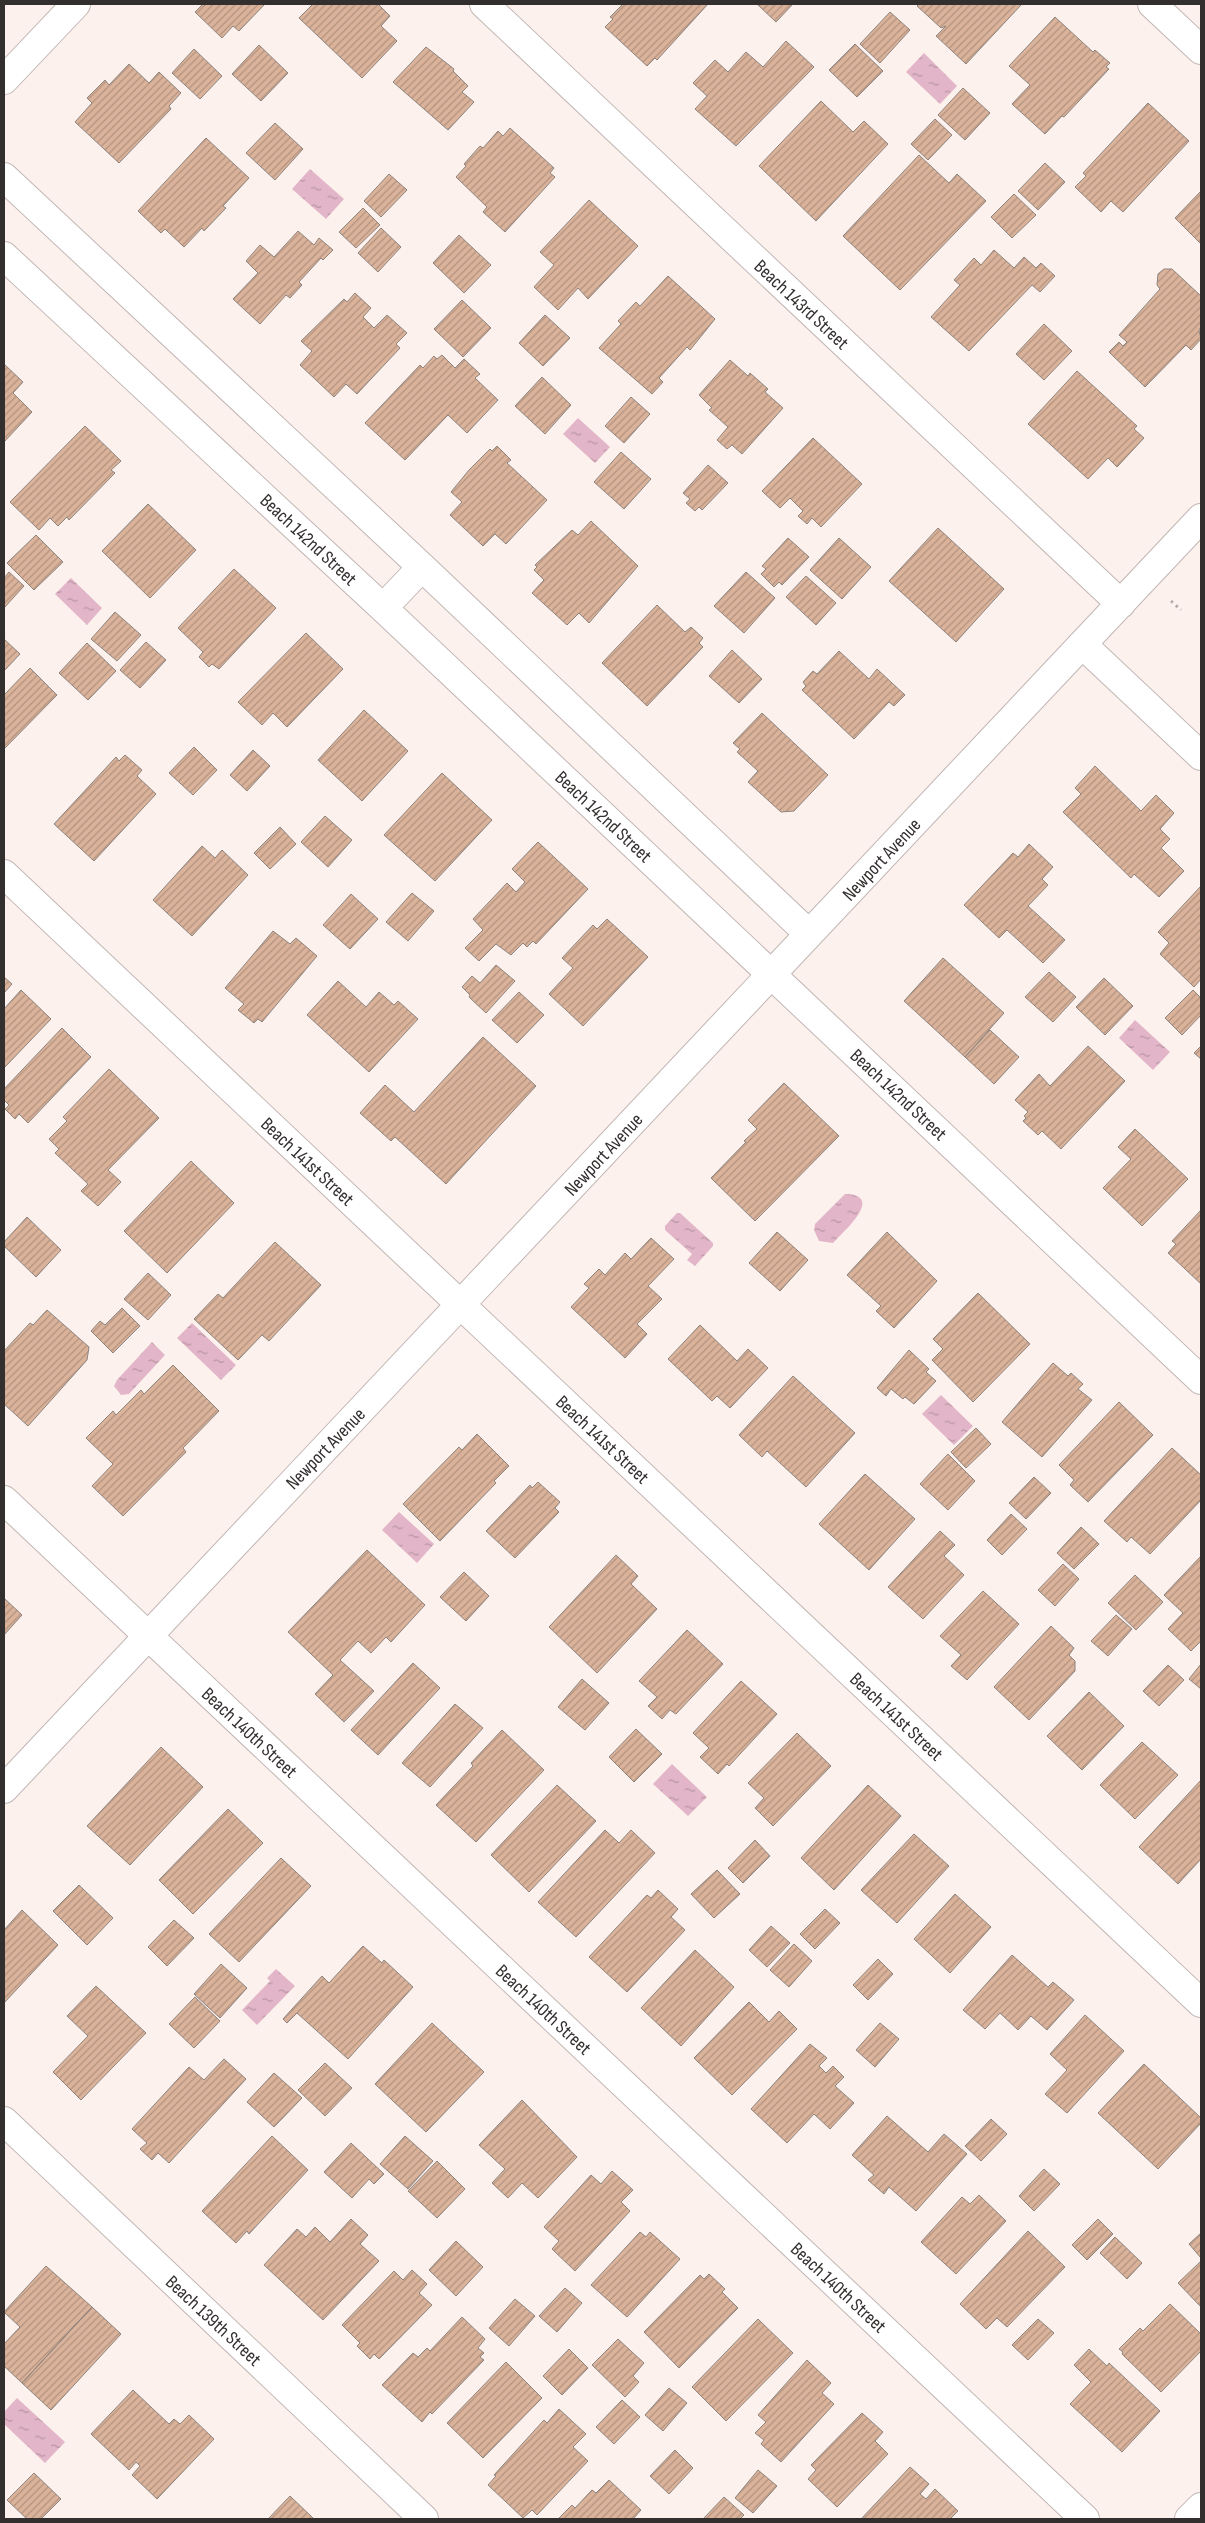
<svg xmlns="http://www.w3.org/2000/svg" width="1205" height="2523" viewBox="0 0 1205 2523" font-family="'Sofia Sans Condensed',sans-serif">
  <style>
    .water { fill: url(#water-ripples) }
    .building { fill: url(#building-hatch); stroke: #8d847e }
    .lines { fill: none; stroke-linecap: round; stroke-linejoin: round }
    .street-casing { stroke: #c1b6b4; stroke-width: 30 }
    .path { stroke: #b5acaa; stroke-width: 3; stroke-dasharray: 2.5 4; stroke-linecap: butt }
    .street { stroke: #fff; stroke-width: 28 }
    .labels { text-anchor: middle; stroke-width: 4; stroke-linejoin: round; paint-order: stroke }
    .street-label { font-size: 19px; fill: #332f2e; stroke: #fff }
  </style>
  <defs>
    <pattern id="water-ripples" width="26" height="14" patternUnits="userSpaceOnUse" patternTransform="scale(1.25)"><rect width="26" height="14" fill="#e2b6c8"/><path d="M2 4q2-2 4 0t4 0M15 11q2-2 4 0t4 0" fill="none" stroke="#b894a3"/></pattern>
    <pattern id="building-hatch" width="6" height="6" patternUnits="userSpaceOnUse" patternTransform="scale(1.25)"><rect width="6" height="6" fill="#dbb39b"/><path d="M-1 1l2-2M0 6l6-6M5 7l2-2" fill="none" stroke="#b2927f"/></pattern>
  </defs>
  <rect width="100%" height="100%" fill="#fdf1ee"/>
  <path class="water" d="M924,53l33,33 -17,18 -34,-32z
    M310,169l34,30 -18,20 -34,-30z
    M578,418l32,29 -15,16 -32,-29z
    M71,578l31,30 -15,17 -32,-31z
    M1135,1020l35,32 -17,18 -34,-32z
    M845,1194c41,1 -2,38 -12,49l-14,-2 -5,-11 1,-6z
    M677,1213h3l33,30v3l-18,20 -8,-6 5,-6 -27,-24v-4z
    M192,1323l44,42 -15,15 -44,-42z
    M152,1342l13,13 -36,39 -8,1 -7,-9 3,-6z
    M941,1395l32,31 -19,19 -32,-31z
    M399,1512l35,32 -17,19 -35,-33z
    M672,1764l35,33 -19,19 -35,-32z
    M276,1969l19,17 -38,39 -15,-15 28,-29 -3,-3z
    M17,2398l48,44 -20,21 -41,-39v-12z"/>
  <path class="building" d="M203,4h62l-26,27 -6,-5 -11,12 -27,-26z
    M313,4h65l12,12 -9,10 16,15 -35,37 -63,-60z
    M623,4h85l-51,56 -2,-2 -8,8 -42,-39 8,-8 -3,-2z
    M757,4h36l-17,18z
    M919,4h103l-56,60 -30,-28 10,-10 -5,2 -24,-22z
    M890,12l20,18 -30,33 -20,-19z
    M1055,17l38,35 2,-2 15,13 -4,4 3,2 -45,48 -2,-1 -17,18 -33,-30 18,-19 -21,-19z
    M786,41l28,26 -78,79 -41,-37 12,-13 -14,-13 22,-23 13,12 18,-20 17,15z
    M855,44l28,27 -26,26 -28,-27z
    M259,45l29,28 -27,28 -29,-27z
    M426,47l28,22 -1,2 15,15 -6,6 12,10 -26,28 -55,-48z
    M194,49l28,27 -22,23 -28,-26z
    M129,64l20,19 10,-11 22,21 -12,13 2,3 -52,54 -44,-41 17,-19 -5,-5 18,-18 4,5z
    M963,88l27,25 -25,27 -27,-25z
    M821,101l32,31 11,-11 24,23 -72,77 -57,-55z
    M1148,103l41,38 -66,71 -12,-11 -10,11 -26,-25 11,-11 -3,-3z
    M935,119l17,16 -24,25 -17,-16z
    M275,123l28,26 -28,31 -29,-27z
    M510,128l44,40 -4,5 5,4 -50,55 -22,-20 4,-5 -31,-30 10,-11 -2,-2 16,-18 3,2 15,-17 5,5z
    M206,138l43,40 -26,28 3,2 -22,23 -2,-3 -18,19 -19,-18 -4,4 -23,-22z
    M919,155l30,28 8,-9 29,27 -86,89 -57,-54z
    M1045,163l20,19 -27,28 -20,-19z
    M389,174l18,16 -26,27 -17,-16z
    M1201,191v53l-26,-26z
    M1014,194l22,21 -24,23 -21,-21z
    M589,200l49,46 -50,53 -10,-11 -20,22 -24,-23 20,-22 -14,-13z
    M363,208l17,17 -24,23 -17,-16z
    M381,228l20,19 -23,25 -20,-19z
    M298,231l16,14 5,-7 14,12 -10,10 -2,-2 -22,24 3,3 -12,13 -4,-3 -26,29 -27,-25 25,-26 -12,-12 14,-16 14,12z
    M459,235l32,30 -27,28 -31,-30z
    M994,250l20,18 10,-11 12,11 5,-5 14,13 -15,16 -8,-7 -63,66 -38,-34 29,-32 -6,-5 20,-22 7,7z
    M1164,269h8l29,27v31l-2,3 2,9 -10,11 -5,-5 -41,42 -36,-35 10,-10 4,4 4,-4 -8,-7 41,-46 -3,-4 1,-11z
    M668,276l47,43 -25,31 -3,-3 -28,31 4,4 -11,12 -53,-46 22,-24 -3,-3 18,-19 4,4z
    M355,293l16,15 -8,9 11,11 13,-13 20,18 -11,11 4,4 -43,46 -11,-10 -12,13 -34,-32 12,-14 -11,-10 43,-42 3,3z
    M462,300l29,28 -28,29 -29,-28z
    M545,315l25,23 -27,28 -24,-23z
    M1044,324l28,27 -28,29 -28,-26z
    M442,355l13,13 9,-9 16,15 -5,4 23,22 -31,33 -19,-18 -43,45 -40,-37 55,-58 3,3 11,-12 3,3z
    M730,360l18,16 2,-3 18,16 -3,3 18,16 -41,46 -10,-9 -5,4 -10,-9 11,-13 -19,-17 3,-2 -13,-13z
    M4,364l19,18 -10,11 19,19 -28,30z
    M1077,371l60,55 -3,3 10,9 -27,29 -9,-9 -20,21 -60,-55z
    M542,377l29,28 -26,29 -30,-28z
    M631,397l19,17 -26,29 -19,-17z
    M85,426l36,35 -10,9 4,3 -46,47 -2,-3 -9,9 -8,-8 -11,12 -29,-28z
    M813,438l49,46 -41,43 -9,-9 -5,6 -9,-8 5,-5 -13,-13 -10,10 -18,-17z
    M497,446l14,14 -4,3 40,37 -41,44 -11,-10 -12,12 -33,-31 12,-13 -11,-10 18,-22 21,-21 2,2z
    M621,452l30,27 -27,30 -30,-27z
    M708,465l20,18 -26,27 -3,-3 -4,4 -9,-8 4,-4 -7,-6z
    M148,504l48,46 -46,48 -48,-47z
    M591,521l47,45 -49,57 -10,-10 -12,12 -35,-32 12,-13 -10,-10 3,-3 -2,-2 37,-35 6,5z
    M938,528l66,61 -48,53 -67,-61z
    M36,535l27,27 -29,28 -27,-27z
    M788,538l21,19 -27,28 -3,-3 -5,5 -13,-13 5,-5 -4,-3z
    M839,538l32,29 -29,32 -32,-29z
    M234,569l42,39 -57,61 -7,-5 -3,3 -10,-10 4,-5 -25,-24z
    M9,572l15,14 -20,22v-30z
    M746,572l29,26 -31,35 -30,-27z
    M806,576l30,27 -20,22 -30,-28z
    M657,605l28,27 6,-5 12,11 -4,5 4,4 -56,59 -45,-43z
    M115,612l26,23 -24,26 -26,-22z
    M306,633l37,36 -56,58 -14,-14 -11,12 -24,-23z
    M4,639l16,15 -16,17z
    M146,642l20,18 -26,28 -20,-18z
    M87,643l29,28 -28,29 -29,-27z
    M732,650l30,29 -23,24 -30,-27z
    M839,651l30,28 8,-10 28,26 -11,11 -5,-4 -35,37 -52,-49 4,-4 -3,-4 10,-11 4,3z
    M30,668l27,27 -53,54v-54z
    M364,710l44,41 -46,50 -44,-41z
    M762,713l66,62 -34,36 -13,1 -33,-30 10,-11 -21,-19 3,-3 -7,-6z
    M194,747l23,23 -24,25 -24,-22z
    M253,750l17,16 -23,25 -17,-16z
    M125,755l17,15 -5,6 19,18 -62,67 -40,-37 62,-67 3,4z
    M1095,766l46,45 15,-16 18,18 -14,16 10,10 -9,9 23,23 -25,26 -25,-23 -3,4 -68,-66 18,-18 -6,-6z
    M442,773l50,47 -57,61 -51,-46z
    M325,816l27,24 -24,27 -27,-25z
    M280,827l16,17 -26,25 -16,-16z
    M538,842l50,47 -52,55 -3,-3 -6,6 -4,-4 -12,12 -15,-11 -17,17 -14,-13 18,-18 -10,-11 34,-36 9,9 9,-10 -13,-13z
    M1029,844l24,23 -11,12 6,6 -20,21 37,34 -22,23 -36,-33 -8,8 -35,-33 49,-52 5,4z
    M202,846l13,12 7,-8 26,25 -56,61 -39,-36z
    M1201,886v93l-7,8 -34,-33 9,-11 -11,-11z
    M412,893l22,18 -26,30 -22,-19z
    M351,894l27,25 -28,30 -27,-24z
    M607,919l41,38 -65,69 -34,-32 24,-26 -11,-10 31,-33 4,4z
    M273,931l17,13 6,-6 21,18 -55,66 -4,-3 -4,4 -16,-13 6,-6 -19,-16z
    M943,958l61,55 -39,44 -61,-56z
    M496,965l19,16 -29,32 -17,-16 1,-2 -8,-8 10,-11 8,7z
    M1049,972l27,25 -23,25 -28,-25z
    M4,977l8,7 -8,9z
    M1104,978l29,28 -28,29 -29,-28z
    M338,981l28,26 13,-15 15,13 4,-4 20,18 -49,53 -62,-57z
    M21,990l30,29 -47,49v-59z
    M1193,990l8,8v17l-19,20 -17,-17z
    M519,992l25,23 -27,28 -25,-23z
    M62,1028l29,29 -63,66 -9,-9 -4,5 -10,-10 4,-4 -5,-5v-11z
    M990,1030l29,27 -25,27 -29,-27z
    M483,1037l53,49 -90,98 -51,-47 -4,4 -31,-28 25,-28 29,27z
    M1088,1046l37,35 -64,68 -19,-18 -4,4 -15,-14 3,-3 -2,-2 4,-4 -13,-12 24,-26 11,12z
    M1201,1046v13l-7,-6z
    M109,1069l50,49 -51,52 13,12 -23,24 -17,-15 7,-7 -33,-31 4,-4 -10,-10 18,-18 -4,-4z
    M784,1083l55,53 -84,85 -44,-43 35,-36 -2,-1 13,-12 -9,-9z
    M1135,1129l53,50 -46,47 -39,-38 28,-29 -13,-12z
    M191,1161l43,42 -67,70 -43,-42z
    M1201,1210v74l-33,-31 8,-9 -4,-3z
    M27,1217l34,33 -25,27 -32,-31v-4z
    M777,1232l31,28 -28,31 -31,-28z
    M887,1232l50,49 -43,47 -18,-17 5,-5 -34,-31z
    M651,1238l23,21 -26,27 14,13 -25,25 10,10 -22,24 -54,-51 18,-19 -5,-4 15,-15 6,6 20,-22 6,6z
    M275,1242l46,43 -52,56 -7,-6 -24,25 -44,-41 24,-25 5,4z
    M148,1273l23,22 -23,25 -24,-21z
    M978,1293l52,51 -57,58 -41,-42 11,-11 -10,-10z
    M122,1308l18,18 -27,27 -22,-22 9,-10 5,4z
    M47,1310l42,37 -2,13 -59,66 -24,-22v-53l26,-28 3,2z
    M700,1325l37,36 11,-12 20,19 -38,40 -13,-12 -5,5 -44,-42z
    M909,1350l20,19 -3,3 10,9 -22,23 -9,-7 -2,2 -12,-10 -5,7 -9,-8z
    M1053,1363l15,13 3,-3 12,11 -5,5 14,11 -50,57 -40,-35z
    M173,1365l46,46 -36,37 3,4 -63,64 -31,-30 21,-22 -27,-26 27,-27 3,4 25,-25 3,4z
    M793,1376l62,57 -49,54 -39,-36 -5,6 -23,-22z
    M1119,1402l34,33 -65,67 -18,-17 4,-5 -15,-15z
    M976,1428l15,16 -25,24 -15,-16z
    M477,1434l32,32 -15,15 2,2 -56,58 -37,-37 56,-57 3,3z
    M1172,1448l29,27v25l-51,54 -19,-17 -4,5 -23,-21z
    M948,1454l27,27 -27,29 -28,-26z
    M865,1474l50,45 -46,51 -50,-46z
    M1034,1477l17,16 -25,26 -17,-16z
    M538,1482l22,20 -5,6 4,4 -44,46 -29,-27 44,-46 2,3z
    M1011,1514l16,15 -25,26 -15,-15z
    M1081,1527l18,17 -25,25 -17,-16z
    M940,1531l15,14 -11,11 20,19 -41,44 -35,-32z
    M367,1550l58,55 -34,37 -5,-5 -15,16 -13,-12 -18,19 34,31 -30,31 -29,-28 18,-19 -45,-43z
    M616,1555l22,21 -7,8 26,25 -60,64 -48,-46z
    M1201,1556v85l-10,10 -23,-22 15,-16 -19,-18z
    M1063,1564l16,15 -24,27 -17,-16z
    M464,1572l25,24 -23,25 -26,-24z
    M1135,1575l28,27 -27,28 -28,-27z
    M983,1591l36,33 -52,56 -16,-14 10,-11 -21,-19z
    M4,1598l18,17 -18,20z
    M1116,1615l16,14 -24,27 -17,-15z
    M1051,1626l23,22 -5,7 6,6v10l-46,49 -35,-33z
    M687,1630l36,34 -47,50 -6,-4 -8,9 -14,-13 9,-9 -18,-16z
    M413,1663l27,25 -62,67 -27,-25z
    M1201,1664v25l-12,-10z
    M1168,1665l16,15 -25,26 -16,-15z
    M582,1679l27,24 -24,27 -27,-23z
    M741,1681l36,33 -48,52 -2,-2 -9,10 -18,-17 9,-9 -16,-15z
    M1089,1692l35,34 -42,44 -35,-34z
    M455,1704l28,24 -53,59 -28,-24z
    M636,1729l26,25 -28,28 -25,-25z
    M502,1730l42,40 -68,72 -40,-37 37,-39 -2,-3z
    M797,1733l34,33 -58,60 -18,-18 9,-10 -16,-15z
    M1142,1742l36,33 -43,44 -35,-34z
    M161,1747l42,40 -73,78 -43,-39z
    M1201,1780v79l-23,25 -39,-37z
    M557,1785l39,36 -67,71 -38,-37z
    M868,1785l33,31 -67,74 -33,-32z
    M228,1809l35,34 -70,71 -34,-34z
    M605,1830l14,13 12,-13 24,23 -79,84 -38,-35z
    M914,1834l35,32 -52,57 -36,-33z
    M755,1840l15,16 -27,27 -15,-15z
    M281,1858l30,28 -72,76 -30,-28z
    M717,1870l23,24 -26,24 -23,-24z
    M79,1885l34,33 -26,27 -34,-34z
    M658,1890l20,19 -7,8 14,13 -58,62 -38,-35 58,-62 4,3z
    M955,1894l36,33 -41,46 -36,-34z
    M825,1909l15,14 -25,26 -15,-15z
    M22,1910l36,35 -54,58v-73z
    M174,1920l20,18 -27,28 -19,-19z
    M771,1926l19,17 -23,24 -18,-17z
    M794,1944l18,17 -23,26 -19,-17z
    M363,1946l19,17 2,-3 29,27 -65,72 -51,-46 -10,10 -4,-4 39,-43 7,7z
    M695,1950l39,37 -53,59 -40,-38z
    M1012,1955l36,32 5,-5 21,18 -27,30 -16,-14 -13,14 -18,-17 -15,16 -22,-19z
    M878,1959l15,15 -25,26 -15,-15z
    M221,1964l26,24 -27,30 -26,-24z
    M96,1986l50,47 -65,67 -28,-28 35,-36 -21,-20z
    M195,1997l25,24 -26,27 -25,-24z
    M749,2002l20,20 10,-11 18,18 -65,66 -38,-37z
    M1085,2015l39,36 -57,62 -22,-19 22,-24 -17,-16z
    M432,2023l52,49 -58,60 -51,-48z
    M880,2023l19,16 -24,28 -19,-17z
    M810,2044l17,14 -8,8 7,7 7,-7 11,11 -9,9 19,17 -24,26 -16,-15 -27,29 -36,-34z
    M224,2059l22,20 -77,84 -11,-10 -6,7 -12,-11 7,-6 -15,-14 57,-62 15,13z
    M325,2063l27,25 -27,28 -27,-26z
    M1144,2064l57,54v5l-43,46 -60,-56z
    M274,2073l28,25 -28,29 -27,-25z
    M522,2100l55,57 -39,41 -16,-15 -14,15 -16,-15 13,-14 -26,-24z
    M887,2116l41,36 16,-18 23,20 -51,57 -27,-24 -5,7 -16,-14 6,-5 -22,-20z
    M991,2119l16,15 -26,27 -16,-15z
    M272,2136l36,34 -59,64 -2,-3 -11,12 -34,-32z
    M405,2136l28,25 -25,28 -28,-25z
    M351,2143l33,31 -10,10 -5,-5 -17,19 -28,-26z
    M437,2161l28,28 -28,29 -29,-27z
    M1044,2169l16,15 -26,27 -15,-15z
    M612,2171l21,19 -12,12 9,9 -55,60 -23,-22 7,-8 -15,-14 47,-52 10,9z
    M979,2195l27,26 -50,53 -35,-32 41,-45 8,7z
    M351,2219l17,16 -8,9 19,17 -56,59 -59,-55 33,-36 9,8 9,-10 15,15z
    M1098,2219l15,15 -26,26 -15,-15z
    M1028,2231l37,36 -58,60 -10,-9 -11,11 -26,-25z
    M640,2232l6,5 4,-5 30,27 -53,58 -36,-32z
    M1201,2233v25l-12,-14z
    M1115,2237l27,26 -15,16 -27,-26z
    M456,2241l27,26 -27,29 -27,-26z
    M1201,2261v46l-23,-24z
    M46,2266l46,41 -70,76 -18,-17v-22l16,-17 -16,-15z
    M412,2270l15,14 -8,9 13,12 -53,54 -5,-5 -4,5 -13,-13 3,-3 -18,-18 52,-54 9,9z
    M709,2274l16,15 -3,3 16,16 -59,60 -35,-36 56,-57 4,4z
    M565,2288l17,15 -25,29 -18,-16z
    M515,2299l20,17 -26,30 -20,-18z
    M1170,2304l31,30v17l-40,41 -39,-38 1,-2 -4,-3 21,-21 3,3z
    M92,2307l29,27 -70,76 -29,-27z
    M462,2317l23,22 -7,9 6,5 -4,4 4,3 -52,54 -2,-2 -8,10 -40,-37 31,-32 5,4 9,-9 3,3z
    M758,2319l35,34 -67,68 -34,-34z
    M1038,2319l16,14 -26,27 -16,-15z
    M618,2339l26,24 -11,13 6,6 -14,15 -33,-32z
    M569,2349l19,19 -26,27 -19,-19z
    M1089,2349l18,17 2,-3 51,48 -38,41 -52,-48 21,-22 -17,-17z
    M807,2360l24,23 -9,10 12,11 -53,58 -20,-18 3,-4 -9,-7 11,-11 -8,-7z
    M506,2362l36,36 -59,60 -36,-35z
    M669,2388l18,15 -24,28 -18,-16z
    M133,2390l36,34 5,-5 6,5 9,-9 25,24 -57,60 -25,-24 8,-9 -4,-4 -7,8 -38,-36z
    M622,2400l18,17 -26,27 -18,-17z
    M559,2409l27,25 -13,13 15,14 -51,54 -5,-5 -9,8 -35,-33 8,-9 -2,-1 50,-55 3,3z
    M862,2413l21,19 -8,9 13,13 -51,53 -29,-28 8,-9 -5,-5z
    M675,2450l18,18 -24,26 -19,-18z
    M910,2467l19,17 -9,10 6,5 9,-10 23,22 -8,8h-89z
    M758,2470l19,16 -24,27 -18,-15z
    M34,2473l27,26 -20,20h-14l-20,-19z
    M609,2480l32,30 -8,9h-75l14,-14 3,3 17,-18 4,3z
    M290,2496l23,22 -1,1h-44z
    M724,2497l20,18 -4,4h-37z"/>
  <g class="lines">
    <defs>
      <path id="street" d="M484,4l637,600
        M1152,4l49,46
        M4,80l72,-76
        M4,177l418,390 387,367
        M4,256l379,352 818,772
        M383,608l39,-41
        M1083,645l118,111
        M4,874l1197,1129
        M4,1500l1081,1019
        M4,1789l1197,-1271
        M4,2121l420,398
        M1189,2519l12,-12"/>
    </defs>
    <use href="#street" class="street-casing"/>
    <path class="path" d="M1171,601l10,9"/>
    <use href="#street" class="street"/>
  </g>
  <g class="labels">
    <g class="street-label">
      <text transform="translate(802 304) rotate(43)" y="7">Beach 143rd Street</text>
      <text transform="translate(309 539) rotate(43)" y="7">Beach 142nd Street</text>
      <text transform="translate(604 816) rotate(43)" y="7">Beach 142nd Street</text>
      <text transform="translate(881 859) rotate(-47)" y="7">Newport Avenue</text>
      <text transform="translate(899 1094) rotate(43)" y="7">Beach 142nd Street</text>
      <text transform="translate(603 1154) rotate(-47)" y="7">Newport Avenue</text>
      <text transform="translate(308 1161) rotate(43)" y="7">Beach 141st Street</text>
      <text transform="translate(603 1439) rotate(43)" y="7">Beach 141st Street</text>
      <text transform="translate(325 1448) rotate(-46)" y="7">Newport Avenue</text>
      <text transform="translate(897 1716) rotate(43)" y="7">Beach 141st Street</text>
      <text transform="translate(250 1732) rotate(43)" y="7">Beach 140th Street</text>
      <text transform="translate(544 2009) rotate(43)" y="7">Beach 140th Street</text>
      <text transform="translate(839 2287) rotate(43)" y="7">Beach 140th Street</text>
      <text transform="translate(214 2320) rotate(43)" y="7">Beach 139th Street</text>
    </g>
  </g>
  <rect width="1205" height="2523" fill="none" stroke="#332f2e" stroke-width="10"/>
</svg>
